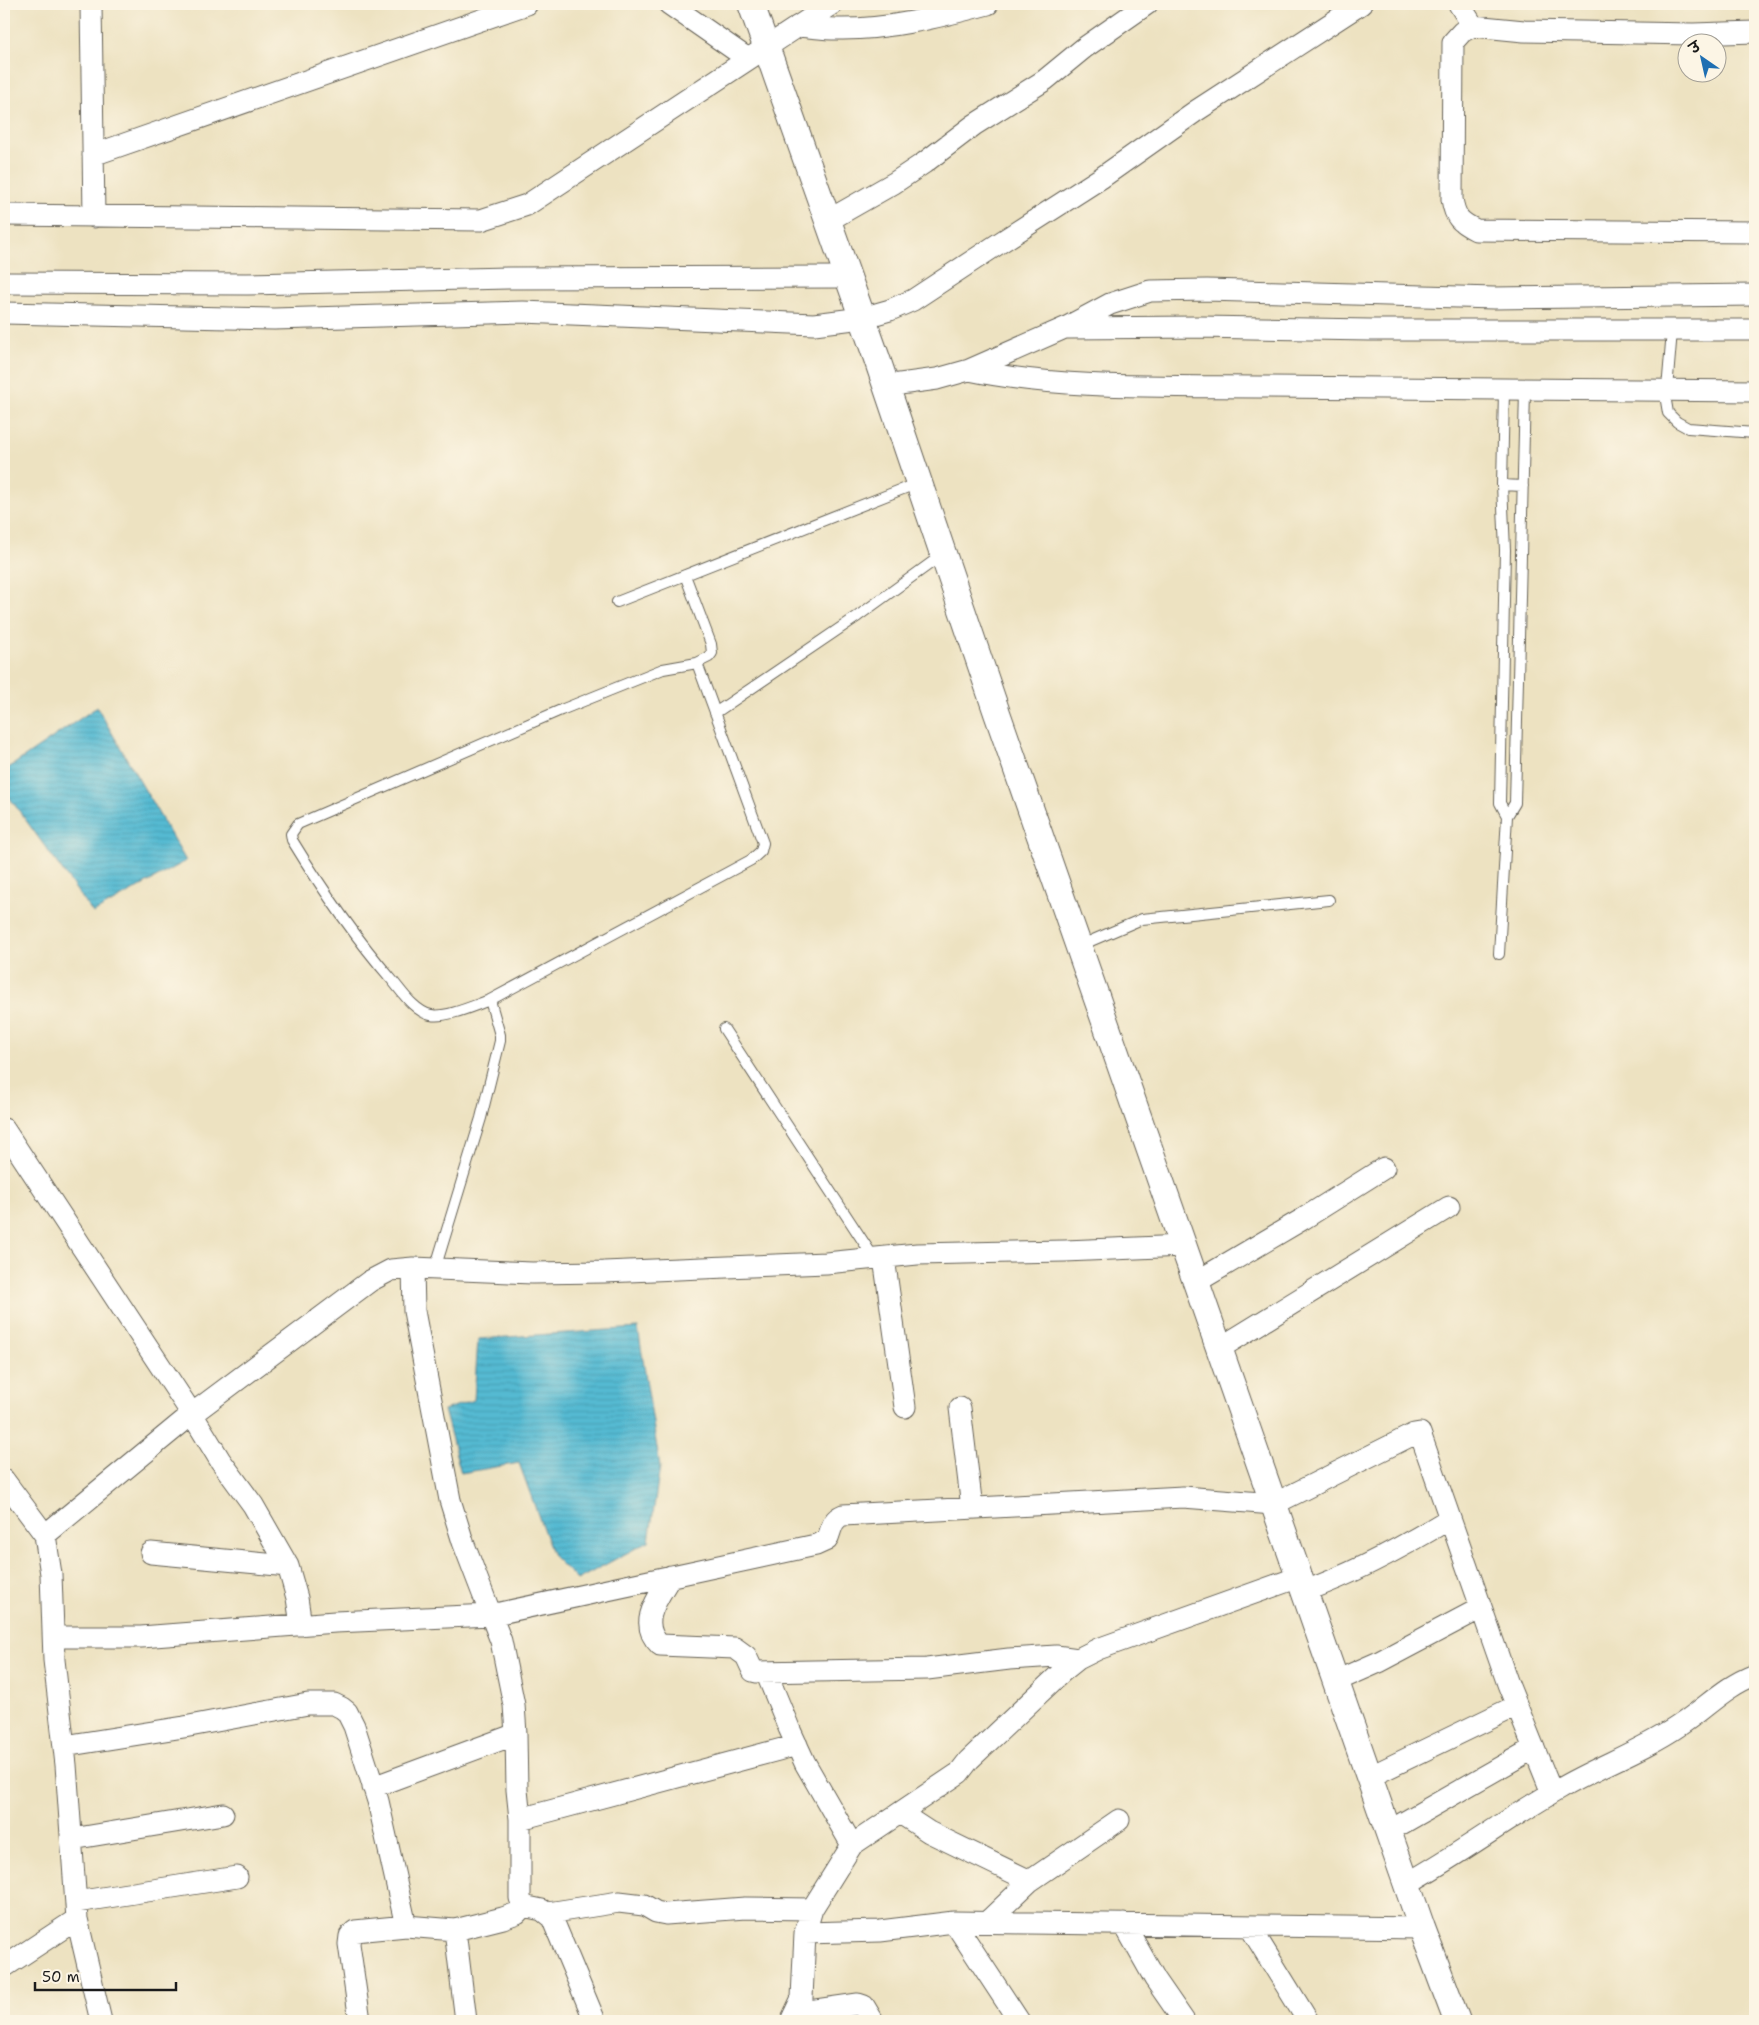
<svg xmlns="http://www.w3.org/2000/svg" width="1759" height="2025" viewBox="0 0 1759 2025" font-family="'Shantell Sans','Playpen Sans Deva',sans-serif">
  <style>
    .water { fill: url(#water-rules); stroke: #386b77 }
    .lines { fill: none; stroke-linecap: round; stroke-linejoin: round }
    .service-casing { stroke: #656156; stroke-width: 12 }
    .minor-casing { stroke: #656156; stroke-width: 23 }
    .tertiary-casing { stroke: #656156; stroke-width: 28 }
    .service { stroke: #fff; stroke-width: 10 }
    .minor { stroke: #fff; stroke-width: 21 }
    .tertiary { stroke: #fff; stroke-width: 26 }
  </style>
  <defs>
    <pattern id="water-rules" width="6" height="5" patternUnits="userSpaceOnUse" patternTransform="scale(1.25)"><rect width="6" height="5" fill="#54bad2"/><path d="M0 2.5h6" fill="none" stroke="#499fb4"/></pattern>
  </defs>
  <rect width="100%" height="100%" fill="#fcf5e5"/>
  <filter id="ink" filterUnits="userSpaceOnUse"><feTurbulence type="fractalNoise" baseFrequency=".02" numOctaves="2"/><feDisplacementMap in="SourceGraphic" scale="10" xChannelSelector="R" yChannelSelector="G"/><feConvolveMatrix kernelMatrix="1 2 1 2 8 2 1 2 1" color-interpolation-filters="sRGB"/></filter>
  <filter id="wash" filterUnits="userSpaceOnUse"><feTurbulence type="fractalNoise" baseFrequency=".0096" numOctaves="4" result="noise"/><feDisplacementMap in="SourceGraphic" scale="20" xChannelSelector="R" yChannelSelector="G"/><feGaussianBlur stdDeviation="1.12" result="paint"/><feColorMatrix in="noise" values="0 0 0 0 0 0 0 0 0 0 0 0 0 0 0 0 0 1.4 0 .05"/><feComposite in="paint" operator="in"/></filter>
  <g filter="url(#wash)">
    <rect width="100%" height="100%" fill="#ede2c1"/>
    <path class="water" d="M97,707l89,154 -93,52 -89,-123v-19z
      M638,1328l22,139 -11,74 -72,39 -24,-24 -34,-93 -58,10 -17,-63 30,-10 4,-61z"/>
  </g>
  <g filter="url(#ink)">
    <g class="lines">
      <defs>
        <path id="service" d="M1672,331l-6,70 2,12 9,9 11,6 67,5
          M1504,391l-2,94 3,65 -5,253 7,13
          M1502,485l21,1
          M617,602l301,-119
          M715,713l143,-97 84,-61
          M1079,946l63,-27 187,-19
          M1499,954l8,-138 8,-13 10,-412
          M490,1000c-15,5 -43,18 -59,15 -16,-3 -29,-23 -39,-35 -38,-44 -70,-91 -100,-140l-1,-6 7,-10 263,-114 102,-41 34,-6 12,-6 3,-4 -1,-9 -26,-69
          M724,1029l150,229
          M435,1269l46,-151 19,-77v-6l-10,-35 261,-140 10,-9 2,-8 -66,-180"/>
        <path id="minor" d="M91,4l3,213
          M669,4l79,55
          M1459,4l14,22
          M798,26c13,1 26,3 39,3 51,1 102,-12 151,-25
          M1755,32l-62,2 -169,-3 -51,-5 -11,6 -9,10 -1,157c3,19 8,23 24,31l279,2
          M93,155l434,-151
          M4,215l477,5 46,-15 305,-201
          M829,220l65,-37 30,-20 50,-38 71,-45 39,-32 63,-44
          M4,283l243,1 261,-6 340,-1
          M4,313l270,6 249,-7 291,12 48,-6 28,-8 23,-10 82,-54 106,-68 95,-67 165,-107
          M1068,328l132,-1 170,3h385
          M969,370c95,20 203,16 300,17 162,2 324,4 486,4
          M885,386l52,-7 32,-9 98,-43 43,-23 40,-13 57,-1 287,8 261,-3
          M4,1129l188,285 28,46 33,45 35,61 9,32 4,27
          M884,1258l21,149
          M1196,1282l107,-63 81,-51
          M1220,1348l229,-141
          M960,1408l12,100
          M4,1480l41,55 6,39 3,86 12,105 11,154 24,102
          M45,1535l147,-121 178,-133 21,-11 22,-2 119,5 72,-1 222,-9 91,-9 148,-3 119,-5
          M151,1553l137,13
          M671,1576c-13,22 -34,47 -11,69l75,3 11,8 7,15 4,1 170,-3 82,-10 47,-3 22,3
          M1305,1591c50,-18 98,-44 144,-72
          M54,1637h87l194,-15 156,-7 -28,-73 -13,-42 -36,-189 -1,-43
          M766,1672l23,56 16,35 47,82
          M1336,1681l43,-19 102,-54
          M64,1746l120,-19 124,-23h26l8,4 5,4 7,14 24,75 28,125
          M1369,1777l147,-71
          M373,1787l143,-53
          M900,1813l29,19 101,49
          M520,1819l277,-74
          M1389,1831l145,-83
          M72,1839l151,-25
          M1408,1883c52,-29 100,-65 151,-94 39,-23 83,-38 121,-64 26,-17 45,-39 75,-50
          M76,1902l161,-25
          M548,1913l71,-11 25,3 12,7 10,2 79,-6 67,1
          M954,1922l-74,9 -75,2 7,-24 40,-64 107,-72 10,-13 94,-89 15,-12 20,-10 201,-72
          M987,1922l43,-41 89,-61
          M1124,1924l31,55 29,42
          M1250,1927l58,94
          M455,1930l11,91
          M4,1967l73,-48
          M795,2013l63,-9 6,2 9,15
          M360,2021l-11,-77 1,-8 5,-5 51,-5 49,4 48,-12 14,-5 6,-7
          M595,2021l-43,-103 -10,-8 -19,-4 -3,-8v-79l-3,-29 -1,-56 -2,-29 -13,-64 -10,-26 325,-70 11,-5c5,-11 4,-20 16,-25l340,-18 91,7 140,-70 6,-1 88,251 44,109
          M791,2021l11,-23 3,-65
          M1019,2021l-65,-99 468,6"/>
        <path id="tertiary" d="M751,4l125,352 121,357 425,1215 35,93"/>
      </defs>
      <use href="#service" class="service-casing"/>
      <use href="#minor" class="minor-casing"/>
      <use href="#tertiary" class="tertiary-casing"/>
      <use href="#service" class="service"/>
      <use href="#minor" class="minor"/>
      <use href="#tertiary" class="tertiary"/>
    </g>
  </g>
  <rect width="1759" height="2025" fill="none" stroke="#fcf5e5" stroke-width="20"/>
  <g transform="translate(1702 58) rotate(326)"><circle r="24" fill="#fcf5e5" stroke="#a29e95"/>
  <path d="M0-4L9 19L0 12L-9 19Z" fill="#1f6fb2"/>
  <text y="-8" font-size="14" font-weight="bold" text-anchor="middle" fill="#1c1c1c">उ</text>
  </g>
  <path d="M35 1982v8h141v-8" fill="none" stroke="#1c1c1c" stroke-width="2.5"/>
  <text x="42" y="1982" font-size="15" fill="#1c1c1c" stroke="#fcf5e5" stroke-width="4" paint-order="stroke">50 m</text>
</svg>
